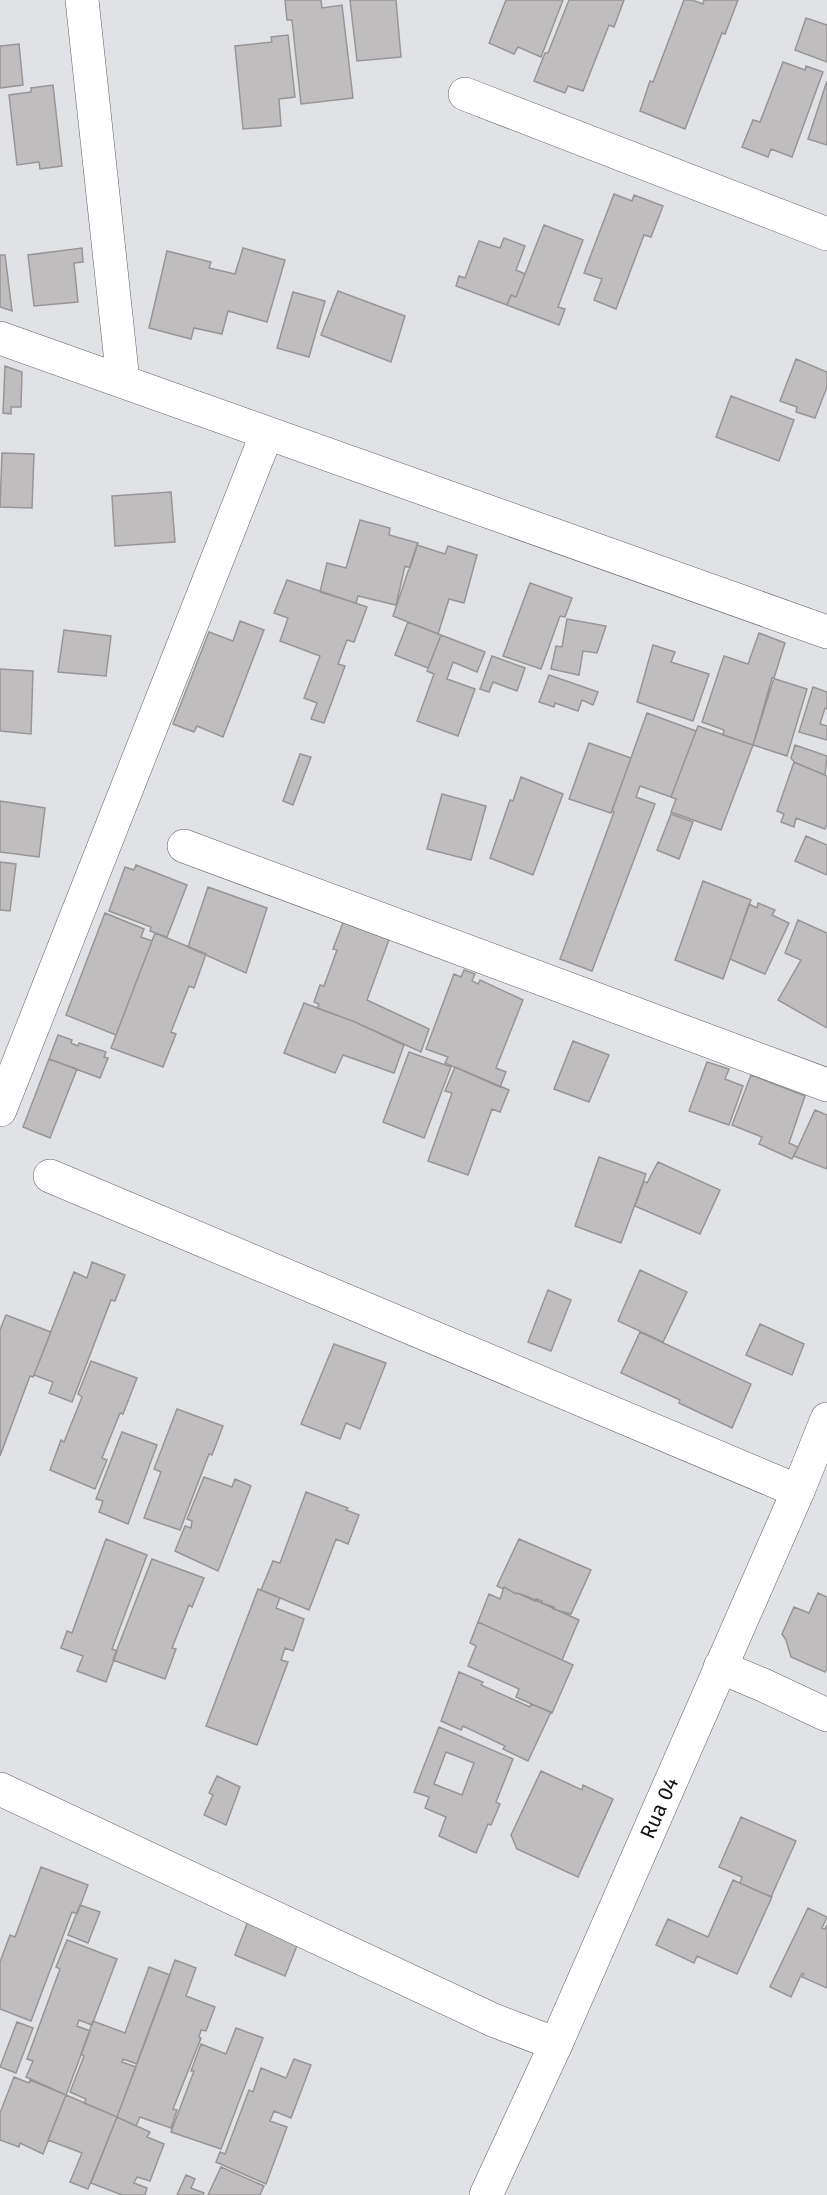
<svg xmlns="http://www.w3.org/2000/svg" width="827" height="2195" viewBox="0 0 827 2195" font-family="'Fira Sans',sans-serif">
  <style>
    .building { fill: #c0bdbf; stroke: #989597; stroke-width: 1.5; fill-rule: evenodd }
    .lines { fill: none; stroke-linecap: round; stroke-linejoin: round }
    .minor-casing { stroke: #606064; stroke-width: 34 }
    .tertiary-casing { stroke: #606064; stroke-width: 34 }
    .minor { stroke: #fff; stroke-width: 33 }
    .tertiary { stroke: #fff; stroke-width: 33 }
    .labels { text-anchor: middle; stroke-width: 4.5; stroke-linejoin: round; paint-order: stroke }
    .street-label { font-size: 21px; fill: #121314; stroke: #fff }
  </style>
  <rect width="100%" height="100%" fill="#e1e2e6"/>
  <path class="building" d="M285,0h36l1,8 20,-3 11,93 -52,6 -9,-84h-5z
    M350,0h46l5,57 -44,4z
    M506,0h57l-22,57 -23,-10 -4,7 -25,-11z
    M569,0h55l-10,27 -5,-2 -26,66 -15,-5 -3,7 -31,-12 11,-28h3z
    M684,0h8l11,4 1,-4h34l-13,34 -3,-1 -37,96 -45,-18 10,-30 3,1z
    M806,18l21,7v37l-32,-12z
    M288,35l7,62 -16,2 2,27 -38,3 -8,-83 37,-4 -1,-5z
    M19,44l4,41 -23,3v-42z
    M783,62l22,8 1,-4 17,6 -31,85 -21,-8 -3,8 -26,-10 11,-27 7,2z
    M827,81v64l-19,-6z
    M53,85l9,81 -22,3 -1,-7 -22,3 -8,-70 22,-3v-4z
    M614,194l18,7 2,-6 29,11 -12,31 -7,-2 -28,74 -22,-9 8,-21 -18,-6z
    M544,225l39,15 -25,67 7,2 -6,16 -52,-20 4,-10 5,2z
    M504,238l21,8 -9,24 9,4 -9,23 -5,-2 -4,10 -51,-19 3,-10 6,2 14,-37 21,7z
    M82,248l1,14 -9,1 4,39 -44,4 -6,-51z
    M243,248l42,12 -18,62 -39,-11 -6,23 -28,-6 -3,11 -42,-11 18,-77 44,11 -2,6 26,6z
    M0,255h5l7,56 -12,-4z
    M338,291l67,25 -14,46 -70,-27z
    M293,292l32,9 -16,56 -32,-9z
    M796,359l31,13v15l-12,31 -19,-6 1,-5 -17,-6z
    M5,366l17,6 -1,35h-10v7l-8,-1z
    M731,396l63,24 -15,41 -63,-24z
    M2,453l32,1 -2,54 -32,-1z
    M171,492l4,50 -60,4 -3,-50z
    M360,520l30,8 -1,7 29,8 -8,25 -5,-2 -9,39 -38,-9 -2,7 -36,-11 7,-29 19,5z
    M417,545l28,9 3,-8 29,9 -13,48 -15,-4 -11,35 -45,-18z
    M287,580l80,27 -13,35 -7,-2 -9,24 7,2 -21,57 -13,-4 6,-16 -13,-5 16,-42 -40,-15 8,-23 -14,-5z
    M530,583l42,15 -7,19 -5,-1 -19,53 -38,-13z
    M567,619l39,7 -9,27 -14,-2 -4,24 -28,-6 5,-23 6,1z
    M240,621l24,9 -41,107 -26,-11 -3,6 -21,-8 36,-92 24,9z
    M408,622l33,13 -13,33 -33,-13z
    M64,630l47,6 -5,40 -48,-4z
    M759,633l26,10 -32,102 -30,-10 1,-5 -22,-8 22,-66 24,8z
    M441,635l44,17 -8,20 -24,-10 -6,17 28,10 -17,47 -41,-15 17,-47 -7,-3z
    M653,645l22,7 -4,10 38,12 -16,47 -56,-19z
    M492,656l33,12 -8,23 -24,-9 -4,10 -9,-3z
    M0,669l33,2 -2,63 -31,-3z
    M549,675l49,17 -5,13 -11,-5 -4,11 -23,-8 -1,4 -15,-5z
    M772,678l35,11 -20,67 -34,-11z
    M813,687l14,5v17l-2,-1 -5,16 7,2v14l-28,-8z
    M647,713l49,18 -25,66 -31,-11 -4,11 19,7 -63,167 -32,-12 54,-147 -2,-1z
    M698,726l55,19 -32,85 -50,-18 5,-13 -5,-2z
    M589,743l42,15 -20,55 -42,-14z
    M795,745l32,11 -2,19 -30,-12 -4,-5z
    M300,754l11,3 -18,48 -10,-4z
    M794,762l33,14v48l-2,5 -29,-11 -2,9 -13,-5 3,-8 -7,-3z
    M521,777l42,17 -30,81 -43,-17 20,-58 3,1z
    M442,794l44,12 -15,54 -44,-11z
    M0,801l45,7 -6,49 -39,-5z
    M671,814l22,8 -14,37 -22,-9z
    M806,836l21,9v30l-32,-14z
    M0,862l16,2 -6,47 -10,-1z
    M136,865l51,20 -20,52 -17,-6 1,-4 -42,-16 16,-44 9,3z
    M703,881l48,19 -28,79 -48,-19z
    M208,887l59,21 -21,65 -58,-26z
    M758,903l17,7 -3,5 17,8 -24,51 -35,-15 19,-55 8,4z
    M105,913l39,16 -3,8 11,4 -36,94 -50,-20z
    M344,920l46,17 -23,63 62,29 -8,23 -66,-30 -38,-14 2,-4 -5,-2 6,-17 4,1 13,-36 -4,-1z
    M798,920l29,13v95l-49,-28 23,-40 -16,-7z
    M155,933l51,21 -12,34 -5,-2 -18,46 5,2 -13,33 -52,-19z
    M464,970l11,4 -3,7 6,3 2,-4 43,20 -27,68 10,4 -6,15 -55,-24 3,-6 -22,-8 28,-75 7,3z
    M304,1003l51,19 49,23 -10,28 -51,-18 -8,18 -51,-20z
    M58,1035l14,5 -1,3 7,3 1,-3 27,9 -2,5 4,1 -8,20 -51,-19z
    M573,1041l36,14 -20,47 -35,-13z
    M409,1052l42,15 -27,71 -41,-16z
    M49,1059l28,10 -27,69 -27,-11z
    M707,1062l22,7 -4,10 18,7 -14,39 -40,-14z
    M455,1067l54,23 -9,22 -8,-3 -24,66 -40,-14 24,-68 -7,-2z
    M751,1075l54,21 -16,47 9,4 -6,12 -33,-15 3,-7 -30,-12z
    M815,1110l12,5v54l-33,-13z
    M599,1157l47,17 -25,69 -46,-17z
    M658,1162l62,28 -20,44 -65,-28 9,-25 3,2z
    M92,1262l33,13 -10,26 -4,-1 -39,102 -23,-9 4,-11 -19,-7 40,-103 13,6z
    M640,1270l47,22 -24,50 -45,-21z
    M548,1290l23,10 -20,51 -23,-9z
    M6,1315l45,17 -17,43 -1,2 -3,-1 -30,80v-126z
    M760,1324l44,20 -12,31 -46,-20z
    M640,1332l111,52 -19,44 -53,-25 1,-3 -59,-27z
    M334,1344l52,19 -26,66 -14,-6 -6,16 -39,-15z
    M91,1361l46,17 -14,36 -3,-1 -18,45 5,2 -12,29 -45,-19 11,-30 3,2 18,-45 -4,-3z
    M177,1409l46,17 -11,29 -3,-1 -29,76 -36,-12 17,-46 -7,-3z
    M122,1432l35,13 -29,79 -29,-12 4,-11 -7,-2z
    M204,1477l28,10 3,-8 16,7 -33,85 -43,-20 10,-25 6,2 1,-7 -5,-2z
    M306,1492l42,16 -2,2 13,5 -11,29 -12,-5 -27,71 -48,-20 12,-29 7,2z
    M106,1539l41,16 -35,94 5,2 -11,31 -29,-11 6,-15 -22,-8 6,-17 5,2z
    M519,1539l72,31 -20,44 -18,-5 1,-2 -12,-4v-2l-6,-2 -1,2 -18,-8 -1,1 -12,-7 -1,2 -6,-3z
    M152,1559l52,19 -12,29 -3,-2 -17,43 4,1 -11,30 -52,-19z
    M504,1587l12,7 1,-1 9,3 53,24 -17,40 -84,-38 11,-28 11,5z
    M258,1589l22,9 -4,10 28,11 -11,32 -8,-3 -4,12 7,2 -31,83 -51,-19z
    M818,1593l9,4v72l-2,3 -34,-15 -5,-17 -4,-6 12,-27 15,6z
    M478,1622l95,43 -21,48 -36,-16 3,-8 -51,-23 8,-20 -6,-3z
    M459,1672l24,10 -2,3 49,22 1,-3 20,8 -23,49 -25,-12 2,-3 -42,-20 -2,4 -20,-9z
    M439,1727l74,32 -17,43 4,2 -9,21 -3,-1 -12,29 -37,-17 7,-19 -21,-9 4,-11 -15,-5zM446,1752l28,11 -12,32 -28,-11z
    M541,1771l41,19 1,-5 30,14 -35,78 -61,-28 -6,-14z
    M217,1776l23,11 -14,38 -22,-10 9,-20 -4,-2z
    M741,1817l55,24 -25,56 -31,-14 2,-6 -23,-10z
    M41,1867l47,18 -11,29 -5,-2 -41,109 -31,-12v-47l10,-27 5,2z
    M733,1880l39,17 -35,77 -40,-18 -3,7 -38,-18 12,-26 40,18z
    M80,1905l20,7 -12,31 -20,-8z
    M808,1908l19,9 -5,11 3,1 2,-4v63l-25,-11 2,-3 -2,-1 -11,24 -21,-10z
    M250,1916l50,22 -15,38 -50,-21z
    M67,1940l50,19 -25,66 -13,-5 -2,6 13,5 -24,64 -40,-18 7,-16 -6,-2 33,-90 -4,-2z
    M175,1960l21,8 -10,28 29,11 -9,24 -5,-1 -2,7 2,1 -28,71 4,1 -6,18 -31,-11 -4,9 -19,-9z
    M149,1967l21,8 -33,89 -14,-5 -1,3 14,5 -19,50 -33,-14 2,-4 -16,-7 14,-36 -3,-2 12,-33 32,12z
    M17,2022l16,6 -17,45 -16,-6z
    M236,2028l27,10 -42,111 -50,-17 23,-61h-3l10,-27 25,10z
    M294,2059l17,6 -20,53 -17,-7 -4,10 17,6 -21,57 -50,-22 4,-10 5,2 24,-64 4,2 8,-24 25,10z
    M14,2077l15,6 1,-3 36,15 -23,59 -23,-11 -1,4 -19,-7v-27z
    M66,2095l51,22 -29,72 -18,-7 12,-29 -34,-13z
    M117,2117l33,15 -3,5 17,7 -14,37 -13,-4 -3,6 13,5 -2,7h-23l-31,-12z
    M221,2167l43,19 -4,9h-52z
    M186,2175l9,4 -4,9 13,5 -1,2h-26z"/>
  <g class="lines">
    <defs>
      <path id="minor" d="M82,0l41,381
        M465,94l362,140
        M0,338l827,294
        M184,846l643,239
        M0,1110l267,-677
        M50,1176l748,315
        M720,1667l43,18 64,30
        M0,1789l493,231 63,24"/>
      <g id="tertiary">
        <path id="s1" d="M486,2195l70,-151 242,-553 29,-72"/>
      </g>
    </defs>
    <use href="#minor" class="minor-casing"/>
    <use href="#tertiary" class="tertiary-casing"/>
    <use href="#minor" class="minor"/>
    <use href="#tertiary" class="tertiary"/>
  </g>
  <g class="labels">
    <g class="street-label">
      <text dy="7" stroke="none"><textPath href="#s1" startOffset="424">Rua 04</textPath></text>
    </g>
  </g>
</svg>
